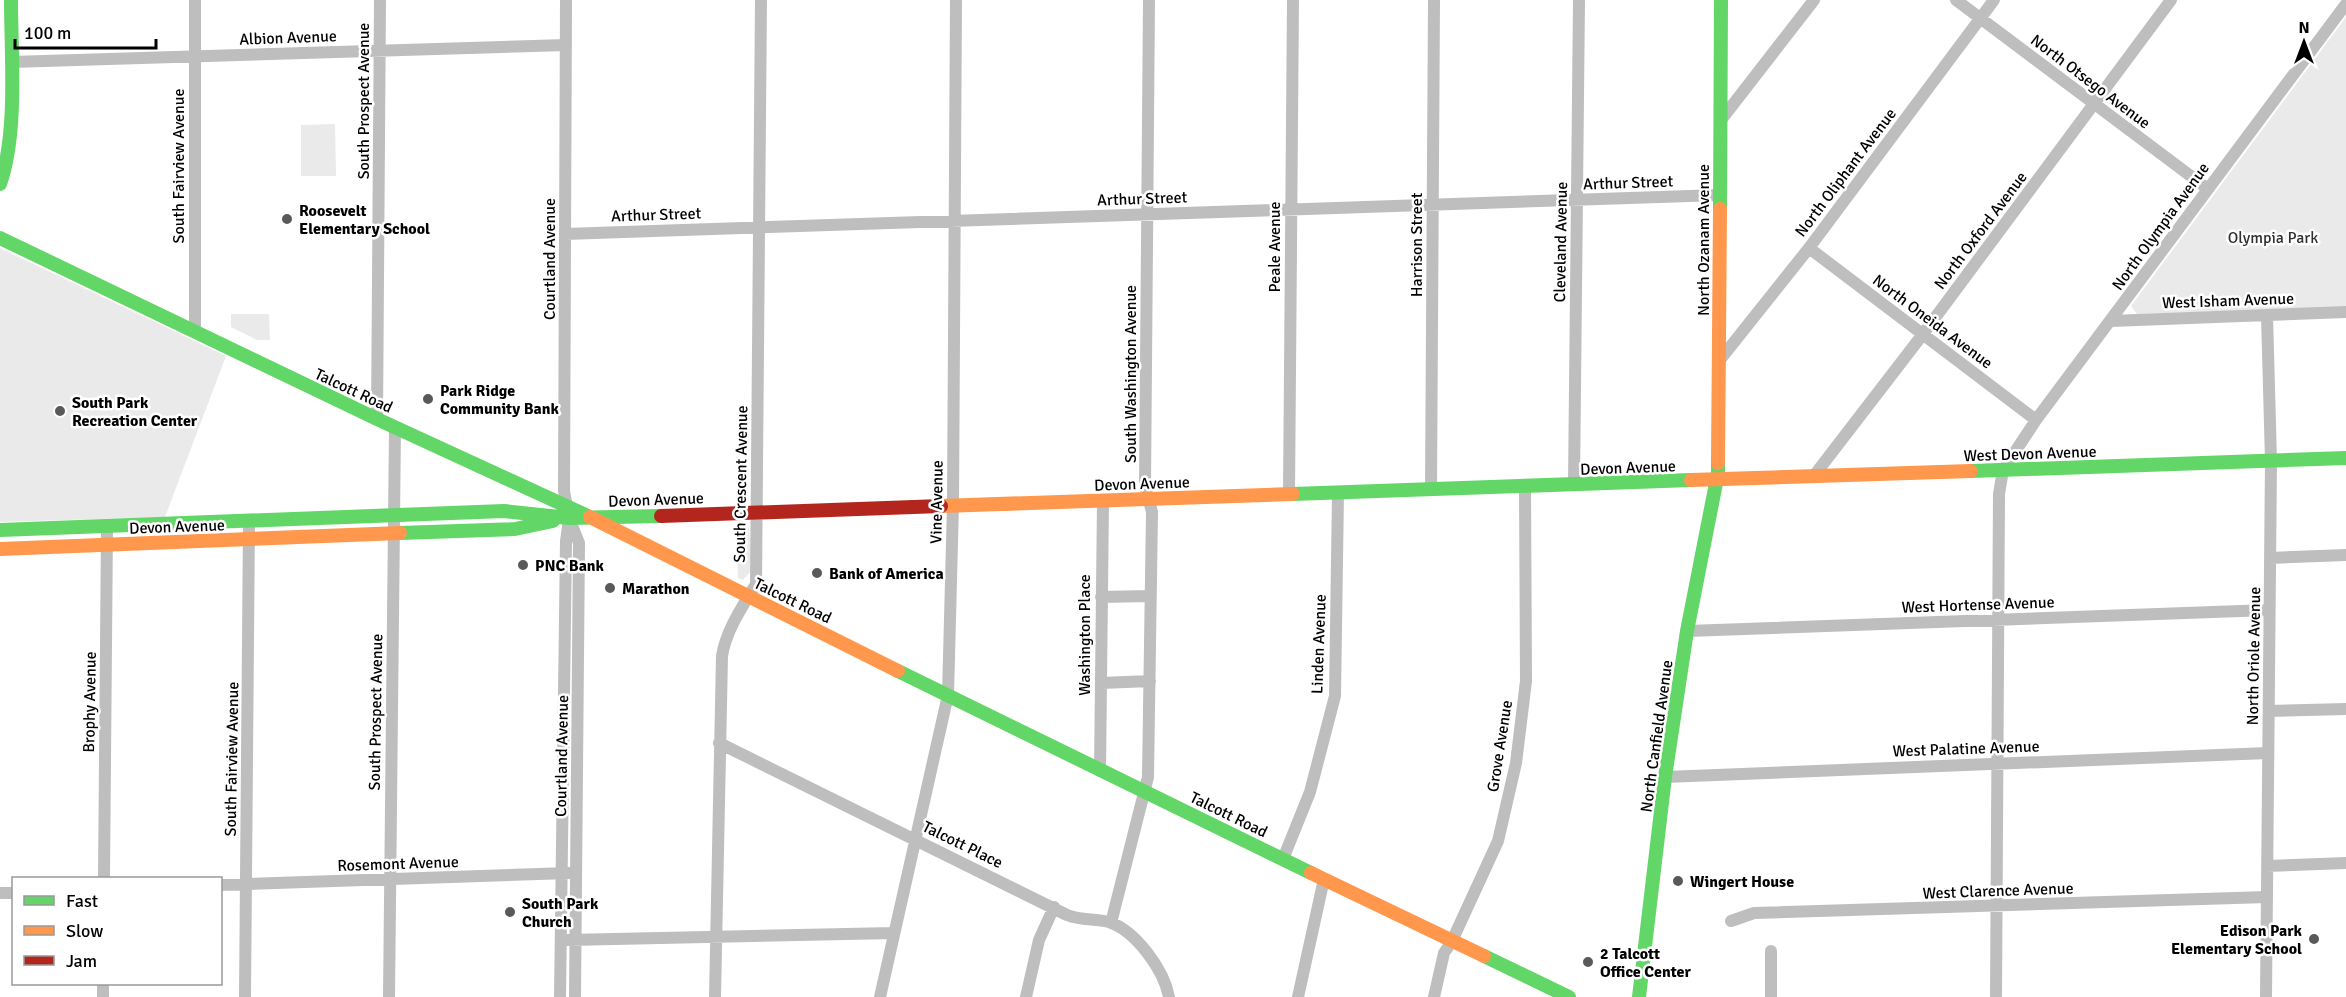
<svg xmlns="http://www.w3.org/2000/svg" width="2346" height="997" viewBox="0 0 2346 997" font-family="Signika,sans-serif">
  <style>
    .green { fill: #eaeaea }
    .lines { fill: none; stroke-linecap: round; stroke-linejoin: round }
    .street { stroke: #bebebe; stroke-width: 12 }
    .fast { stroke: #63d668; stroke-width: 14 }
    .slow { stroke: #ff974d; stroke-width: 14 }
    .jam { stroke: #b3261e; stroke-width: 14 }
    .poi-dot { fill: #595959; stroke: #fff; stroke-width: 2 }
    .labels { text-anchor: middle; stroke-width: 5; stroke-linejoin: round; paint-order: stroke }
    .street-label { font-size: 16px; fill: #000; stroke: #fff }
    .poi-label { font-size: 16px; font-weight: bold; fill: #000; stroke: #fff; text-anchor: start }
    .park-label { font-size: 16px; fill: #2f2f2f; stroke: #fff }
  </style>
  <rect width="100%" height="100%" fill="#fff"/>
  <path class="green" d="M2346,17v290l-209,7 -6,-8z
    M335,124l1,52h-35v-51z
    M0,248l226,108 -61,161 -165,5z
    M231,314h38l1,26h-13l-26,-13z
    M749,527l3,43 -9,10 -5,-2 -2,-50z"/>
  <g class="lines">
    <path class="street" d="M566,0l-2,491 5,27 10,25 -4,454
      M1956,0l252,189
      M11,62l555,-17
      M1721,120l93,-120
      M565,234l1155,-39
      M1809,248l227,172
      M2111,321l235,-9
      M195,332v-332
      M1719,361l90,-113 185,-248
      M377,419l3,-419
      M1813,477l110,-143 248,-334
      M1574,485l5,-485
      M1431,490l3,-490
      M1289,494l4,-494
      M2270,558l76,-3
      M1101,597l49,-1
      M1687,631l582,-21
      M1101,683l49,-2
      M2269,711l77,-2
      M719,743l348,172c14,6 28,3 42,7 27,9 55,48 60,75
      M1100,771l3,-270
      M1665,777l603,-24
      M1283,859l27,-67 25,-96 3,-203
      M2267,866l79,-3
      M104,878l3,-352
      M220,885l349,-12
      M0,893h14
      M1731,921l23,-8 513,-16
      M1111,923l37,-146 4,-265 -7,-26 4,-486
      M568,940l326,-7
      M1771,951v46
      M103,997v-13
      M245,997l4,-476
      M389,997l6,-570
      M560,997l6,-456 3,-22
      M715,997l7,-341c4,-26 21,-50 34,-72l5,-584
      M880,997l68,-302 5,-190 3,-505
      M1026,997l13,-57 15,-33
      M1298,997l26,-118
      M1434,997l10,-44 8,-12 46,-100 18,-78 10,-82 -1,-194
      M1996,997l3,-503 4,-24 33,-50 310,-416
      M2266,997l5,-536 -4,-146"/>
    <path class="fast" d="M0,184c18,-51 11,-129 11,-184
      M1720,209l1,-209
      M0,238l377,181 213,98
      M1971,471l375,-13
      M1293,494l398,-14
      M0,530l504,-19 65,7 92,-2
      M400,533l115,-4 38,-8
      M898,671l413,202
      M1484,956l85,41
      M1639,997l26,-220 22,-146 31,-158v-10"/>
    <path class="slow" d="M1718,463l2,-254
      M1691,480l280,-9
      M941,506l352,-12
      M590,517l308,154
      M0,549l400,-16
      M1311,873l173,83"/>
    <path class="jam" d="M661,516l280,-10"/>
  </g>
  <g class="poi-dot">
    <circle cx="287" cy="219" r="6"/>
    <circle cx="428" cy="399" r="6"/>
    <circle cx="60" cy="411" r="6"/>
    <circle cx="523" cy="565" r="6"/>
    <circle cx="817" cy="573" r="6"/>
    <circle cx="610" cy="588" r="6"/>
    <circle cx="1678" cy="881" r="6"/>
    <circle cx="510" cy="912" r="6"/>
    <circle cx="2314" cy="939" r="6"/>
    <circle cx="1588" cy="962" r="6"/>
  </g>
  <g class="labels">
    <g class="street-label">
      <text transform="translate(288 37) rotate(-2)" y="6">Albion Avenue</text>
      <text transform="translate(2091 81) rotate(37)" y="6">North Otsego Avenue</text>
      <text transform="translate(363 101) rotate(-90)" y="6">South Prospect Avenue</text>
      <text transform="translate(178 166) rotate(-90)" y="6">South Fairview Avenue</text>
      <text transform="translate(1845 172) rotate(-53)" y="6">North Oliphant Avenue</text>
      <text transform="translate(1628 182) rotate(-2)" y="6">Arthur Street</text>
      <text transform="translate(1142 198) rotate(-2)" y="6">Arthur Street</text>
      <text transform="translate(656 214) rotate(-2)" y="6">Arthur Street</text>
      <text transform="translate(2160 226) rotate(-54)" y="6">North Olympia Avenue</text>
      <text transform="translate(1980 230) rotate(-53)" y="6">North Oxford Avenue</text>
      <text transform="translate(1703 240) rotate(-90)" y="6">North Ozanam Avenue</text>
      <text transform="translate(1560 242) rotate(-89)" y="6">Cleveland Avenue</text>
      <text transform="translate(1416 245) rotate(-90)" y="6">Harrison Street</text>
      <text transform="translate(1274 247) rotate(-90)" y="6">Peale Avenue</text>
      <text transform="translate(549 259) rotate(-90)" y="6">Courtland Avenue</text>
      <text transform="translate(2228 300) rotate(-2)" y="6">West Isham Avenue</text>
      <text transform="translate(1933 321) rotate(37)" y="6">North Oneida Avenue</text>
      <text transform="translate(1130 374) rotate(-90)" y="6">South Washington Avenue</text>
      <text transform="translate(354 390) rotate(25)" y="6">Talcott Road</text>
      <text transform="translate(2030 453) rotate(-2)" y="6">West Devon Avenue</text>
      <text transform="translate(1628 467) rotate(-2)" y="6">Devon Avenue</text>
      <text transform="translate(1142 483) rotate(-2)" y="6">Devon Avenue</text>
      <text transform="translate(740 484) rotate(-89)" y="6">South Crescent Avenue</text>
      <text transform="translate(656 499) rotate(-2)" y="6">Devon Avenue</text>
      <text transform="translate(936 502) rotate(-89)" y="6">Vine Avenue</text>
      <text transform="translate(177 526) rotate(-2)" y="6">Devon Avenue</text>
      <text transform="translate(793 600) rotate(26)" y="6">Talcott Road</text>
      <text transform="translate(1978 604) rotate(-2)" y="6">West Hortense Avenue</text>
      <text transform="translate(1084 635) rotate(-90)" y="6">Washington Place</text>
      <text transform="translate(1318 644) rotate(-88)" y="6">Linden Avenue</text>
      <text transform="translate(2253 656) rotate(-89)" y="6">North Oriole Avenue</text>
      <text transform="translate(89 702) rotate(-89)" y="6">Brophy Avenue</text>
      <text transform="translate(375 712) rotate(-89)" y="6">South Prospect Avenue</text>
      <text transform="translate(1656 736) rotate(-82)" y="6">North Canfield Avenue</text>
      <text transform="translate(1499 746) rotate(-81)" y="6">Grove Avenue</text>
      <text transform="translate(1966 748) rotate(-2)" y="6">West Palatine Avenue</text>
      <text transform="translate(561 756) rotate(-89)" y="6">Courtland Avenue</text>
      <text transform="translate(231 759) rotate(-89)" y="6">South Fairview Avenue</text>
      <text transform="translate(1229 814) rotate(26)" y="6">Talcott Road</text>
      <text transform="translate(963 844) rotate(26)" y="6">Talcott Place</text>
      <text transform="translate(398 863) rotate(-2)" y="6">Rosemont Avenue</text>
      <text transform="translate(1998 890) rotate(-2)" y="6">West Clarence Avenue</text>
    </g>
    <g class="poi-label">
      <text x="299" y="216">Roosevelt<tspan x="299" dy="18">Elementary School</tspan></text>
      <text x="440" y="396">Park Ridge<tspan x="440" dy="18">Community Bank</tspan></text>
      <text x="72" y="408">South Park<tspan x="72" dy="18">Recreation Center</tspan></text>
      <text x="535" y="571">PNC Bank</text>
      <text x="829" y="579">Bank of America</text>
      <text x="622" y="594">Marathon</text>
      <text x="1690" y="887">Wingert House</text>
      <text x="522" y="909">South Park<tspan x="522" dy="18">Church</tspan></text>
      <text x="2302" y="936" text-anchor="end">Edison Park<tspan x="2302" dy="18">Elementary School</tspan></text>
      <text x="1600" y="959">2 Talcott<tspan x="1600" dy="18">Office Center</tspan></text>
    </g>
    <g class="park-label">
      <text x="2273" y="243">Olympia Park</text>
    </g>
  </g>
  <rect x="12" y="877" width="210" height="108" fill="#ffffff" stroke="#999999" stroke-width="1.5"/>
  <rect x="24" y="896" width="30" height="9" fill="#63d668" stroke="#999999" stroke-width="1.5"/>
  <text x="66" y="907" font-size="18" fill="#000000">Fast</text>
  <rect x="24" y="926" width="30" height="9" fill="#ff974d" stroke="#999999" stroke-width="1.5"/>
  <text x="66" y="937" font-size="18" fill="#000000">Slow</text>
  <rect x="24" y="956" width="30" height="9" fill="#b3261e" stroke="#999999" stroke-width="1.5"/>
  <text x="66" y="967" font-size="18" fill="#000000">Jam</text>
  <g transform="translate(2304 42)" stroke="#ffffff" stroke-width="4.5" paint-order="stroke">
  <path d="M0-4.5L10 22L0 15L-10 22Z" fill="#000000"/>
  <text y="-9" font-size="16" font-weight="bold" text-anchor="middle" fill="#000000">N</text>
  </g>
  <path d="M15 39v9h141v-9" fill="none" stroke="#000000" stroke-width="3"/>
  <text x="24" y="39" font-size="18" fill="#000000" stroke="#ffffff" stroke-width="4.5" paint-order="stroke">100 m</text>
</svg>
